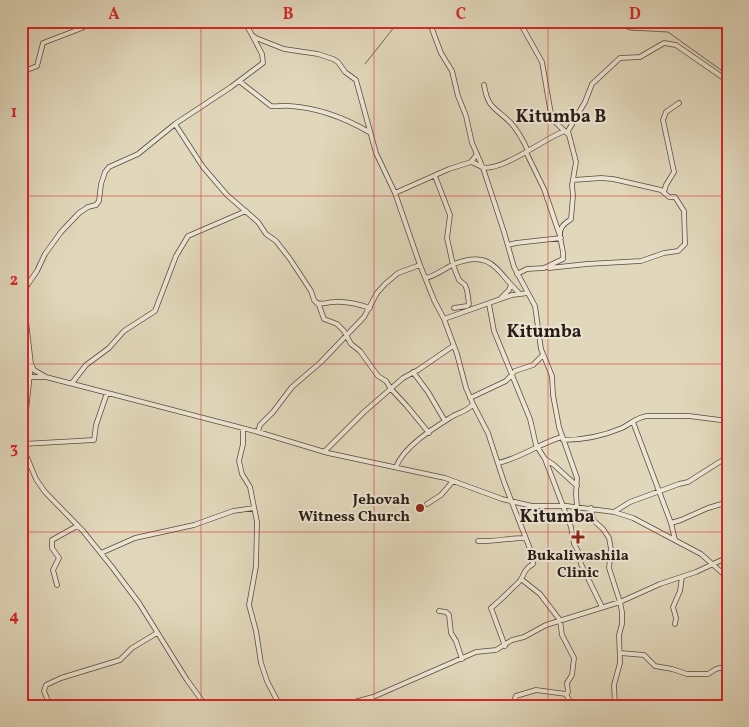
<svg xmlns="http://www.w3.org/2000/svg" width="749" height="727" viewBox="0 0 749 727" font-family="Vollkorn,serif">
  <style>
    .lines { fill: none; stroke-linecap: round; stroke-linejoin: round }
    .stream { stroke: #726658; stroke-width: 1 }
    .minor-casing { stroke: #574b40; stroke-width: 5.5 }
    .minor { stroke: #ece5d2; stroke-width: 4 }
    .grid { fill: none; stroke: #d62828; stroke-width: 1; stroke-opacity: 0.55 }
    .poi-dot { fill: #8f2418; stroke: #ece5d2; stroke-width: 2 }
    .labels { text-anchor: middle; stroke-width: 4; stroke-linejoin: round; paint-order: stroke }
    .poi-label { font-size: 15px; font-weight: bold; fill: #291c17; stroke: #ece5d2; text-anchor: end }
    .quarter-label { font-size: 18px; font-weight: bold; fill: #291c17; stroke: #ece5d2 }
    .neatline { fill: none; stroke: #d62828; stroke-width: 2 }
    .grid-label { font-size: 16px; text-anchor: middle; font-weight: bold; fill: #d62828 }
  </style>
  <rect width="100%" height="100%" fill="#e1d7ba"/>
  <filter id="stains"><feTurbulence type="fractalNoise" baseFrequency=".004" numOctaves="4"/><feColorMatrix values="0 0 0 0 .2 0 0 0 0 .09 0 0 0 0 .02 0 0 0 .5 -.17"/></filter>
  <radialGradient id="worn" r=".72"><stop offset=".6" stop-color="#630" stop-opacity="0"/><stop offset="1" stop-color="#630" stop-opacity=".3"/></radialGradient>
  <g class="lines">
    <path class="stream" d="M604,21l26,9 38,2 60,43
      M365,64l34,-43"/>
    <defs>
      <path id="minor" d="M244,21l8,14 4,3 28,11 34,5 15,5 5,3 7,10 11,8 20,73 19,40 25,72 14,35 10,19 13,35 9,34 7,16 15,29 16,49 28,72 1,10c-12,7 -8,13 -15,19 -9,8 -17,17 -27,25l14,38
        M429,21l12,32 11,18 6,25 8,20 6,27 11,25 21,64 10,35 21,39 6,43 11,27 1,19 6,32 18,51 -1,16 1,13
        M519,21l23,41 9,52 4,8 14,13
        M239,81l32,25c6,1 13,-1 19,0 29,2 55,12 79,26
        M21,85l6,-15 10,-4 6,-23 39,-15 9,-7
        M484,85c4,24 11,22 27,38 7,8 13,19 17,28
        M175,124l28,43 24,28 31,27 8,12 10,7 14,18 21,32 3,9 5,5 5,14 13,5 7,7 7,13 9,7 18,25 8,5 5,8 15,16 23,28
        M526,152l18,37 15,44
        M471,162c4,1 7,3 11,5 19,6 64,-30 83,-36
        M435,176l15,39 -3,23 6,27 6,15 6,5 2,5 2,14 -2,2 -13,2
        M664,192l2,-7 8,-13 -11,-52 3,-8 13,-9
        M395,193l54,-24 22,-7 6,-8
        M508,245l8,-2 45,-5
        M549,268l38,-4 54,-3 23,-8 14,-2 7,-7 -1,-33 -9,-14h-6l-8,-7 -48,-11 -12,-1 -28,2
        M517,274l10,-5 17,-1 19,-9c2,-10 -7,-24 -1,-32 2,-4 6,-5 9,-8l2,-23 -1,-11 4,-23 -8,-31 17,-29 7,-18 28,-26 20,-1 24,-14 12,2 52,36
        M426,278c11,-3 18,-9 28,-14 38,-15 42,7 65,29
        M21,296l7,-12 9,-13 8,-17 16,-22 18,-19 9,-6 8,-2 3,-4 2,-17 4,-12 4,-5 29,-13 37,-30 56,-37 32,-24 -1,-9 -10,-19
        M500,299l9,-9 2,-5
        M317,303c7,2 10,-1 17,-1 13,-1 24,2 36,6
        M489,304l5,27 36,88 6,26 9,14 9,6 23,21
        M21,305l5,16 5,43 3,6 12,7 212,55 70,21 117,25 57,21 30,7h35l47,6 19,6 68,36 27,24
        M444,319l68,-24 16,-2
        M31,364l-8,76 3,15 10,24 9,13 38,39 29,36 27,36 48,77 19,26
        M413,372l15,20 17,29
        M21,377h23
        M72,383l14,-18 23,-17 15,-17 31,-20 21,-55 12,-20 58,-25
        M470,398l36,-17 9,-10 18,-6 10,-10
        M633,422l38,101 4,17
        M243,429v15l-4,17 3,13 8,13 7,35 -1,44 -7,39 7,26 5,32 6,18 13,25
        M258,432l2,-7 13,-13 19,-25 29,-25 43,-45 13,-24 8,-9 13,-11 22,-8
        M563,440c20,0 40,-4 59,-12 8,-4 15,-11 25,-12h42l39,5
        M23,444l71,-4 2,-15 11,-32
        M324,452l40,-40 39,-34 15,-8 35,-24
        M545,459l26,68 3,17 4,7 3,13 21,43
        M498,463c23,-5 42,-20 64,-26
        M396,467c8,-21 38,-39 57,-51 7,-4 15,-5 20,-12
        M427,504l14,-9 12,-14
        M591,508l2,12 10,9 6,9 2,11 -2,19 11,34 2,10v12l-3,11 1,28 -6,22 1,21
        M614,512l16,-10 49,-18 9,-2 33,-21h7
        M671,523l10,-3 27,-12 17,-5c6,-11 -3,-24 3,-35
        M478,541c13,1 32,-3 47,-3
        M101,553l34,-15 59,-13 39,-14 21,-3
        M57,585l-4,-15 6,-12 -7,-10v-8l25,-14
        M439,611l7,1 3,3 2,18 5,8 6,18
        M675,624l1,-6 -3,-11 7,-16 2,-14
        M620,653l24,2 11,11 17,3 15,5h21l8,-5 12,-3
        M566,694l6,11 3,1
        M50,706l-6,-15 2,-6 15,-7 59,-18 12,-12 25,-15
        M340,706l33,-9 103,-45 20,-2 16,-10 12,-3 22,-12 74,-23 40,-18 36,-12 32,-15
        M512,706l4,-10 20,-6 30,4 2,-2 -1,-9 5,-8 2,-17 -12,-23 -2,-15 -4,-5 -16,-21 -19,-15"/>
    </defs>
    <use href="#minor" class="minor-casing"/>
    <use href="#minor" class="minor"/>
  </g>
  <path class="grid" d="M201,21v685M374,21v685M548,21v685M21,196h707M21,364h707M21,532h707"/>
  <g class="poi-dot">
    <circle cx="420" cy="508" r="5"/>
    <path d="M575.5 529.5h5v5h5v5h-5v5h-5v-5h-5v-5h5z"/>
  </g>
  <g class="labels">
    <g class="poi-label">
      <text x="410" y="504">Jehovah<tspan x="410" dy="17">Witness Church</tspan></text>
      <text x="578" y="560" text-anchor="middle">Bukaliwashila<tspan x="578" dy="17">Clinic</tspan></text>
    </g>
    <g class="quarter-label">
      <text x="561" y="122">Kitumba B</text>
      <text x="544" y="337">Kitumba</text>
      <text x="557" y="522">Kitumba</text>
    </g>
  </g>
  <rect width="749" height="727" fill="none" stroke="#e1d7ba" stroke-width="55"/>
  <rect x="28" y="28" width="694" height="672" class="neatline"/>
  <g class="grid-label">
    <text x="114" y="19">A</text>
    <text x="288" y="19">B</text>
    <text x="461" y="19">C</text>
    <text x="635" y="19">D</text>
    <text x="14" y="117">1</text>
    <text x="14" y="285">2</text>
    <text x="14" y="453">3</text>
    <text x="14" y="621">4</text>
  </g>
  <rect width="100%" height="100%" filter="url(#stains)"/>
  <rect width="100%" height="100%" fill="url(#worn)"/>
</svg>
